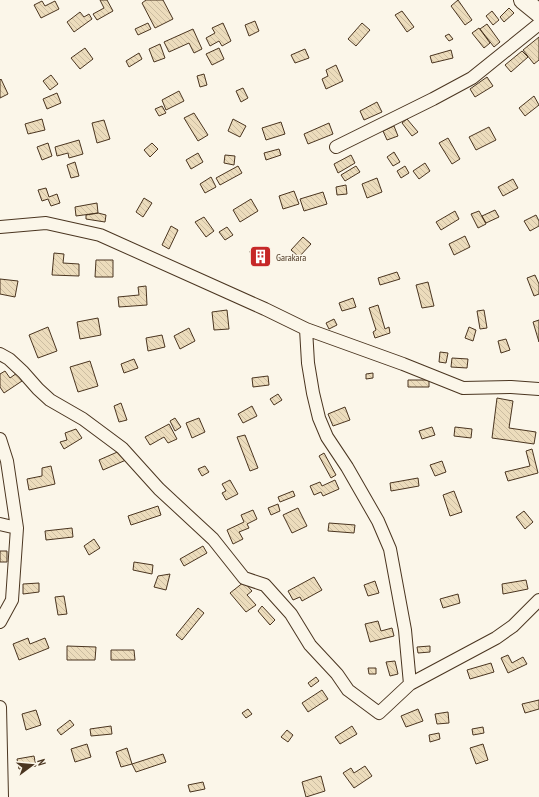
<svg xmlns="http://www.w3.org/2000/svg" width="539" height="797" viewBox="0 0 539 797" font-family="'PT Sans Narrow',sans-serif">
  <style>
    .building { fill: url(#building-back-hatch); stroke: #4a3520 }
    .lines { fill: none; stroke-linecap: round; stroke-linejoin: round }
    .street-casing { stroke: #4a3520; stroke-width: 14 }
    .secondary-casing { stroke: #4a3520; stroke-width: 20 }
    .street { stroke: #fbf6e9; stroke-width: 12 }
    .secondary { stroke: #fbf6e9; stroke-width: 18 }
    .labels { text-anchor: middle; stroke-width: 3; stroke-linejoin: round; paint-order: stroke }
    .poi-label { font-size: 10px; fill: #4a3520; stroke: #fbf6e9; text-anchor: start }
  </style>
  <defs>
    <pattern id="building-back-hatch" width="6" height="6" patternUnits="userSpaceOnUse"><rect width="6" height="6" fill="#ecdcbc"/><path d="M-1 5l2 2M0 0l6 6M5-1l2 2" fill="none" stroke="#ccbda1"/></pattern>
  </defs>
  <rect width="100%" height="100%" fill="#fbf6e9"/>
  <path class="building" d="M100,0h7l6,11 -16,9 -4,-6 11,-6z
    M146,0h17l10,19 -18,9 -13,-25z
    M458,0l14,20 -7,5 -14,-19z
    M42,1l3,5 10,-5 4,8 -18,9 -7,-13z
    M509,8l5,5 -10,9 -4,-5z
    M402,11l12,16 -7,5 -12,-17z
    M492,11l7,9 -6,5 -7,-9z
    M80,12l4,5 5,-3 3,5 -18,13 -7,-10z
    M255,21l4,10 -10,5 -4,-11z
    M148,23l3,6 -13,6 -3,-6z
    M223,23l8,18 -9,5 -3,-5 -9,5 -4,-8 9,-5 -3,-5z
    M362,23l8,7 -14,16 -8,-7z
    M487,24l13,18 -6,5 -14,-18z
    M479,28l11,15 -6,5 -12,-15z
    M193,29l9,20 -8,4 -5,-10 -20,9 -5,-10z
    M449,34l4,5 -4,2 -4,-5z
    M539,37v23l-5,4 -11,-14z
    M160,44l5,14 -11,4 -5,-13z
    M85,48l8,11 -13,10 -9,-11z
    M219,48l5,11 -12,6 -6,-11z
    M305,49l4,9 -14,5 -4,-8z
    M451,50l2,8 -21,5 -2,-7z
    M522,51l6,6 -17,15 -6,-7z
    M139,53l3,6 -13,8 -3,-6z
    M336,65l7,16 -17,8 -4,-10 6,-3 -2,-6z
    M204,74l3,11 -7,2 -3,-11z
    M51,75l7,9 -8,6 -7,-9z
    M487,77l6,9 -18,11 -5,-8z
    M1,79l7,15 -8,4v-18z
    M243,88l5,10 -7,4 -5,-11z
    M179,91l5,10 -18,9 -4,-10z
    M57,93l4,10 -14,6 -4,-10z
    M534,96l5,9 -14,11 -6,-8z
    M377,102l5,10 -18,8 -4,-9z
    M162,106l4,7 -7,3 -4,-7z
    M194,113l14,22 -10,6 -14,-23z
    M42,119l3,11 -17,4 -3,-10z
    M233,119l13,7 -6,11 -12,-6z
    M407,119l11,13 -6,4 -10,-13z
    M104,120l6,19 -13,4 -5,-20z
    M281,122l4,12 -19,6 -4,-12z
    M329,123l4,11 -25,10 -4,-10z
    M394,126l4,10 -11,4 -4,-9z
    M489,127l7,13 -20,10 -7,-13z
    M448,138l12,21 -8,5 -13,-21z
    M79,140l4,14 -14,4 -1,-5 -11,3 -2,-9z
    M48,143l4,13 -10,4 -5,-13z
    M152,143l6,6 -8,8 -6,-7z
    M279,149l2,6 -15,5 -2,-7z
    M394,152l6,10 -7,4 -6,-9z
    M198,153l5,9 -12,7 -5,-9z
    M225,155l10,1 -1,9 -10,-2z
    M351,155l4,8 -17,10 -4,-9z
    M75,162l4,14 -8,2 -4,-13z
    M425,163l5,8 -11,8 -6,-8z
    M238,166l4,7 -22,12 -4,-7z
    M356,166l4,6 -15,9 -4,-6z
    M405,166l4,7 -8,5 -4,-7z
    M211,177l5,10 -11,6 -5,-9z
    M377,178l5,14 -15,6 -5,-14z
    M513,179l5,9 -15,8 -5,-9z
    M346,185l1,9 -10,1 -1,-8z
    M46,188l3,9 8,-3 3,9 -9,3 -3,-7 -6,2 -4,-11z
    M294,191l5,13 -16,5 -4,-13z
    M323,192l4,12 -23,7 -4,-12z
    M144,198l8,5 -9,14 -7,-5z
    M251,199l7,12 -18,11 -7,-12z
    M97,203l1,10 -22,3 -1,-9z
    M495,210l4,7 -13,6 -4,-7z
    M455,211l4,8 -18,11 -5,-8z
    M479,211l7,13 -8,4 -7,-14z
    M98,213l8,2 -1,7 -19,-3v-4z
    M536,215l3,6v5l-9,5 -6,-10z
    M204,217l10,14 -8,6 -11,-15z
    M171,226l7,4 -9,19 -7,-4z
    M227,227l6,8 -8,5 -6,-8z
    M465,236l5,11 -16,8 -5,-11z
    M303,237l8,7 -12,13 -8,-7z
    M267,247l3,15 -17,4 -3,-15z
    M54,253l10,1 -1,9 16,1v12l-27,-1z
    M96,260h17v17h-18z
    M397,272l3,7 -20,6 -2,-7z
    M535,275l4,9v10l-5,2 -7,-18z
    M0,279l18,2 -3,16 -15,-3z
    M428,282l6,24 -12,2 -6,-23z
    M146,286l1,19 -28,2 -1,-10 21,-2 -1,-8z
    M353,298l3,9 -14,4 -3,-8z
    M378,305l7,24 4,-2 1,6 -15,5 -2,-6 3,-2 -7,-22z
    M227,310l2,19 -15,1 -2,-18z
    M484,310l3,18 -7,1 -3,-18z
    M98,318l3,17 -21,4 -3,-17z
    M334,319l3,6 -8,4 -3,-6z
    M539,320v22l-6,-20z
    M48,327l9,24 -19,7 -9,-23z
    M469,327l7,3 -3,11 -8,-3z
    M189,328l6,13 -15,8 -6,-13z
    M162,335l3,12 -17,4 -2,-13z
    M506,339l4,11 -9,3 -3,-12z
    M440,352l8,1 -2,10 -7,-1z
    M452,358l16,1 -1,9 -16,-1z
    M134,359l4,9 -14,5 -3,-9z
    M90,361l8,25 -20,6 -8,-25z
    M5,371l5,7 7,-5 5,8 -18,12 -4,-6v-13z
    M373,373v5l-7,1v-5z
    M268,376l1,9 -16,2 -1,-9z
    M408,380h21v7h-21z
    M278,394l4,6 -8,5 -4,-6z
    M497,398l16,3 -4,27 27,4 -2,12 -42,-6z
    M121,403l6,17 -8,2 -5,-16z
    M252,406l5,10 -14,7 -5,-9z
    M345,407l5,13 -17,6 -5,-12z
    M175,418l6,9 -6,4 -5,-10z
    M199,418l6,14 -13,6 -6,-15z
    M169,424l8,15 -9,4 -4,-6 -14,8 -5,-8z
    M432,427l3,8 -13,4 -3,-8z
    M455,427l17,2 -1,9 -17,-2z
    M76,429l6,9 -18,11 -4,-7 7,-2 -2,-7z
    M245,435l13,33 -8,3 -13,-34z
    M532,449l6,24 -30,8 -3,-9 25,-6 -4,-15z
    M122,450l4,10 -23,10 -4,-10z
    M324,453l12,22 -5,3 -12,-22z
    M442,461l4,11 -11,4 -5,-11z
    M51,466l4,18 -26,6 -2,-11 15,-3v-8z
    M205,466l4,6 -7,4 -4,-7z
    M418,478l1,8 -28,5 -1,-8z
    M230,480l8,14 -12,6 -4,-7 4,-2 -4,-7z
    M335,480l4,9 -16,7 -2,-4 -7,3 -4,-9 10,-4 2,4z
    M293,491l2,5 -15,6 -2,-5z
    M454,491l8,21 -12,4 -7,-21z
    M278,504l2,7 -9,4 -3,-7z
    M158,506l3,9 -30,10 -3,-9z
    M298,508l9,18 -15,7 -9,-18z
    M253,510l4,9 -10,5 2,4 -10,4 4,7 -10,5 -6,-14 17,-8 -3,-7z
    M524,511l9,11 -8,7 -9,-12z
    M329,523l26,2 -1,8 -26,-2z
    M72,528l1,9 -27,3 -1,-9z
    M94,539l6,9 -11,7 -5,-9z
    M203,546l4,7 -23,13 -4,-7z
    M0,551h7v11h-7z
    M134,562l19,3 -1,9 -19,-4z
    M170,574l-4,16 -12,-3 4,-11z
    M314,577l8,13 -20,11 -2,-4 -7,3 -5,-9z
    M526,580l2,9 -25,5 -1,-10z
    M375,581l4,12 -11,3 -4,-11z
    M244,582l8,9 -5,4 9,10 -10,7 -16,-19z
    M39,583v9l-16,2v-10z
    M458,594l2,9 -17,5 -3,-9z
    M64,596l3,18 -9,1 -3,-18z
    M262,606l13,14 -5,5 -12,-14z
    M198,608l6,5 -22,27 -6,-5z
    M378,621l3,10 11,-3 2,8 -24,6 -5,-18z
    M28,638l2,6 15,-6 4,10 -30,12 -6,-16z
    M67,646l29,1 -1,13h-28z
    M430,646v6l-12,1 -1,-6z
    M111,650h23l1,10h-24z
    M508,655l4,8 11,-6 4,7 -19,9 -7,-15z
    M395,661l3,13 -8,2 -4,-14z
    M491,663l3,9 -24,7 -3,-9z
    M368,668h8v6h-7z
    M316,677l3,4 -8,6 -3,-4z
    M322,690l6,9 -20,13 -6,-9z
    M539,700v9l-14,4 -3,-9z
    M248,709l4,5 -6,4 -4,-5z
    M418,709l5,12 -17,6 -5,-11z
    M36,710l5,15 -15,5 -4,-16z
    M448,712l1,11 -12,1 -2,-10z
    M70,720l4,5 -13,10 -4,-5z
    M111,726l1,8 -21,2 -1,-7z
    M352,726l5,8 -17,10 -5,-7z
    M483,727l1,6 -11,2 -1,-6z
    M287,730l6,5 -5,7 -7,-5z
    M439,733l1,6 -10,3 -1,-7z
    M87,744l4,13 -16,5 -4,-13z
    M483,744l5,16 -12,4 -6,-16z
    M127,748l5,16 -11,3 -5,-15z
    M163,754l3,8 -30,10 -4,-8z
    M34,756l2,10 -17,3 -2,-10z
    M365,766l7,10 -18,12 -11,-15 8,-5 3,5z
    M321,776l4,15 -19,6 -4,-15z
    M203,782l2,7 -15,3 -2,-7z"/>
  <g class="lines">
    <defs>
      <path id="street" d="M336,147l97,-48 39,-21 67,-54
        M0,227l46,-4 54,12 165,74 41,20 97,35 60,24 48,-1 28,2
        M306,329l2,34 5,30 6,25 8,19 20,30 31,54 12,28 15,81 5,54
        M0,354l9,5 14,13 15,17 12,11 33,19 39,29 37,41 54,50 31,39 21,7 26,29 19,31 27,29 11,16 31,23 31,-29 86,-46 17,-12 26,-26
        M0,439l7,22 10,67 -5,72 -12,22
        M0,524l17,4
        M0,707l2,90h-1"/>
      <path id="secondary" d="M523,0l16,13"/>
    </defs>
    <use href="#street" class="street-casing"/>
    <use href="#secondary" class="secondary-casing"/>
    <use href="#street" class="street"/>
    <use href="#secondary" class="secondary"/>
  </g>
  <defs>
    <symbol id="building-square" viewBox="-11 -11 22 22"><rect x="-9" y="-9" width="18" height="18" rx="4" fill="#c62828" stroke="#fbf6e9"/><path d="M-4-6H4V6H1V3H-1V6H-4ZM-2.5-4.3h1.7v1.8h-1.7ZM.8-4.3h1.7v1.8H.8ZM-2.5-1h1.7V.8h-1.7ZM.8-1h1.7V.8H.8Z" fill="#fff"/></symbol>
  </defs>
  <g fill-rule="evenodd">
    <use href="#building-square" x="248" y="244" width="25" height="25"/>
  </g>
  <g class="labels">
    <g class="poi-label">
      <text x="276" y="261">Garakara</text>
    </g>
  </g>
  <g transform="translate(32 765) rotate(74)" stroke="#fbf6e9" stroke-width="3" paint-order="stroke">
  <path d="M0-3L7 15L0 10L-7 15Z" fill="#4a3520"/>
  <text y="-6" font-size="11" font-weight="bold" text-anchor="middle" fill="#4a3520">N</text>
  </g>
</svg>
